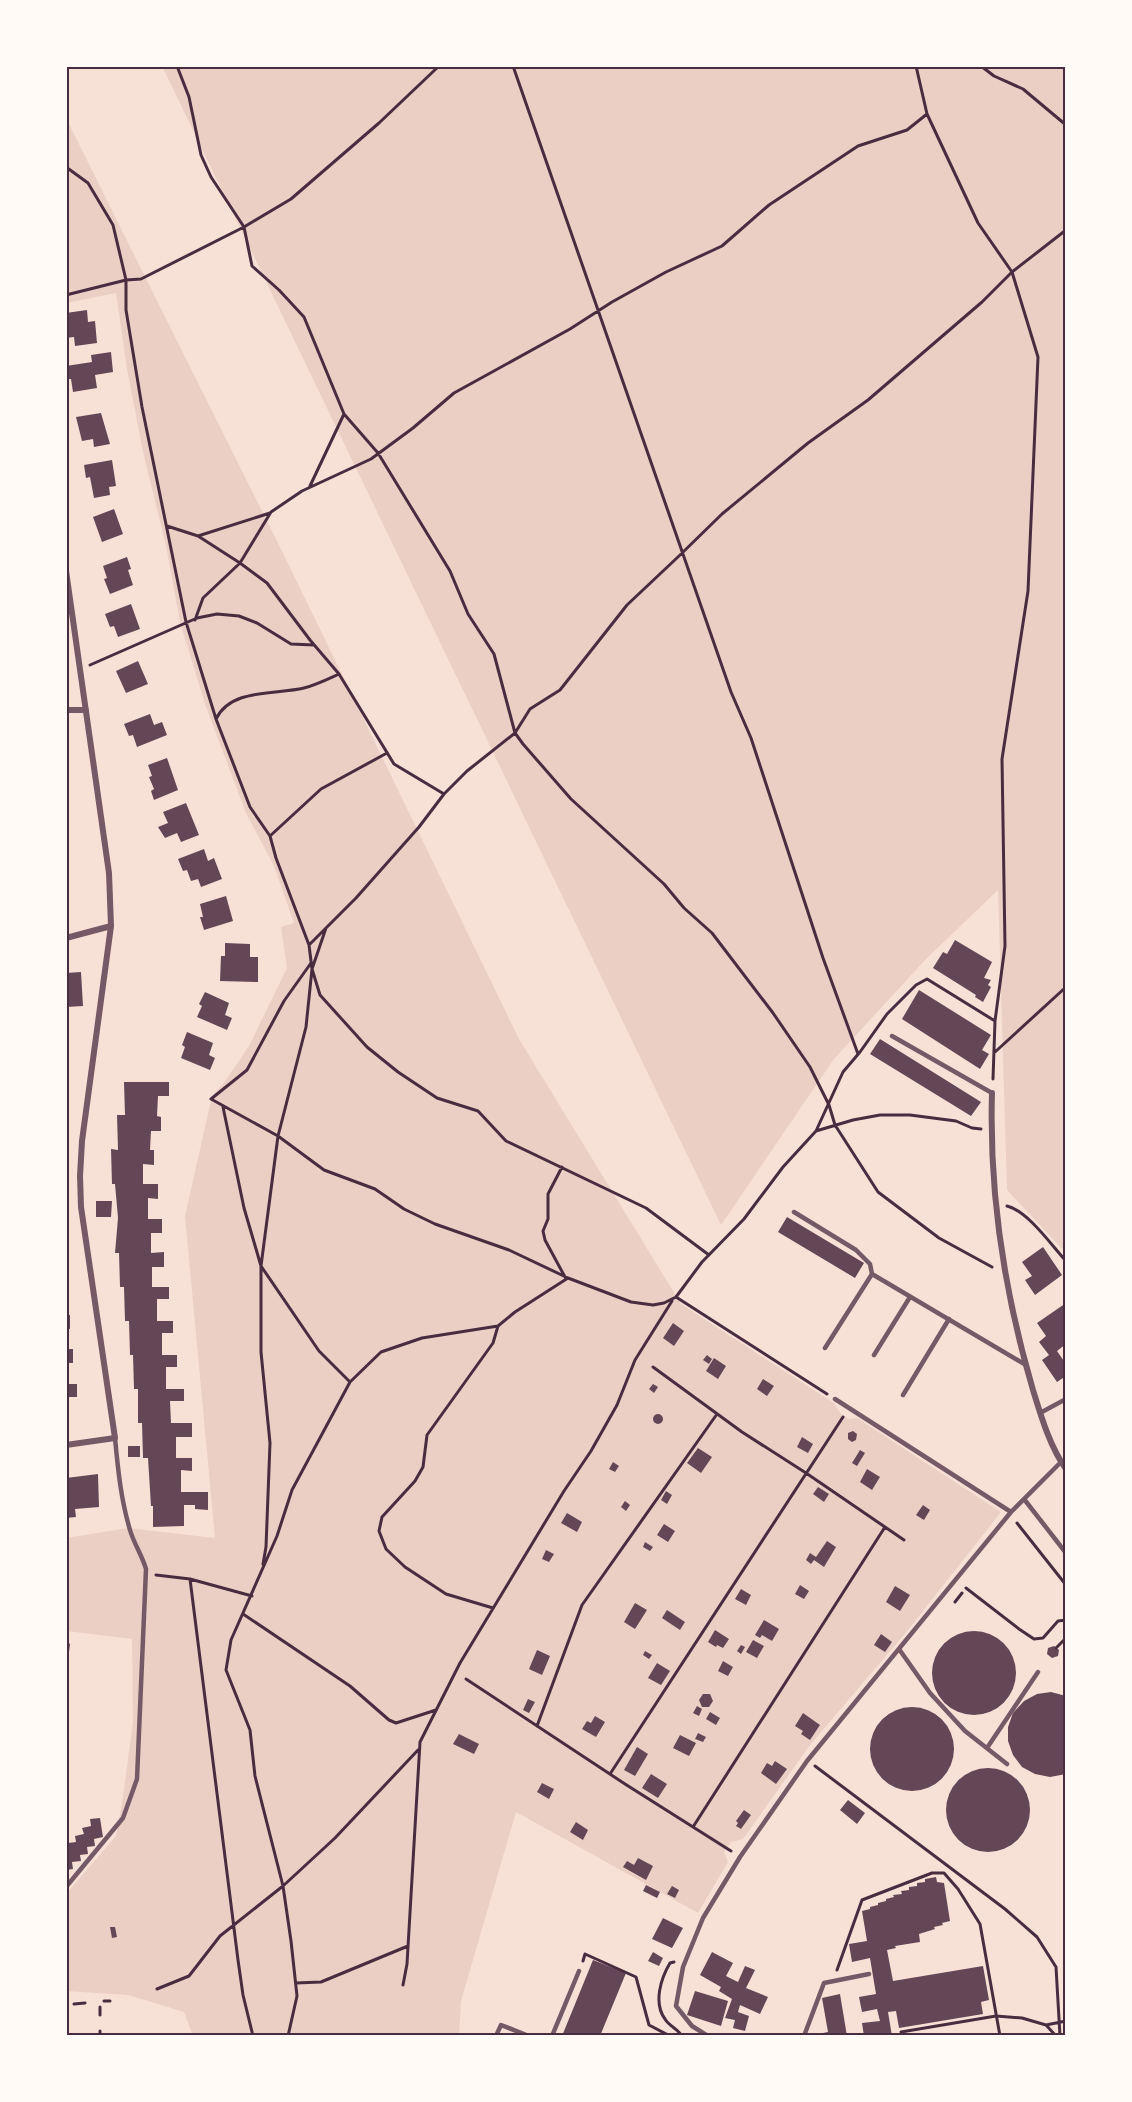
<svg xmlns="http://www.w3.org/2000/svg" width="1132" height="2102" viewBox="0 0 1132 2102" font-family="Quicksand,sans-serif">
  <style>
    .green { fill: #ebcfc5 }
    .building { fill: #644757 }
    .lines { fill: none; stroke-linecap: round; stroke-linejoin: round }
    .path { stroke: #4a2c40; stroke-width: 3 }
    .service { stroke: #755966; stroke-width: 4.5 }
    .minor { stroke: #755966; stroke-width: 6 }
    .neatline { fill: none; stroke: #4a2c40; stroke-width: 2 }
  </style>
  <rect width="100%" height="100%" fill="#f7e1d7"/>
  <path class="green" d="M162,66h904v1187l-59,-63 -9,-300 -72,69 -92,100 -113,166z
    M66,118l215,431 238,490 162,265 153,99 6,10 9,6 8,-1 144,94 -93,118 -98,115 -67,94 -12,3 -7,10 4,10 -30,51 -182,-101 -55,189 -2,35h-266l-9,-24 -56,-17 -62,-4v-97l50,-58 6,-32 11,-82 -1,-83 -66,-8v-93l62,-10 87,10 -30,-322 27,-120 11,-12 26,-38 38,-78 -6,-41 13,-4 -20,-57 -28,-53 -41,-109 -25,-82 -14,-76 -23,-94 -16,-83 -11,-76 -50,10z"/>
  <path class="building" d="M87,310l1,12 7,-1 2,22 -22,3 -1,-9 -8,1v-25z
    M111,352l2,20 -18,3 2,13 -24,4 -2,-13h-4l-1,-13 26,-4 -1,-7z
    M101,413l9,31 -16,3 -1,-8 -11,2 -6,-24z
    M112,460l4,26 -7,1 1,8 -16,3 -4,-21 -4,1 -2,-13z
    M114,509l9,25 -21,8 -9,-25z
    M127,557l4,12 -3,1 5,15 -23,9 -6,-15 3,-1 -4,-12z
    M131,604l9,25 -22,8 -4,-11 -4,1 -5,-13z
    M138,661l10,23 -22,9 -10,-22z
    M150,714l4,11 8,-3 5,13 -30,12 -4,-12 -4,1 -5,-12z
    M167,758l11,32 -24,10 -3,-9 3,-2 -5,-12 3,-1 -4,-11z
    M186,803l13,32 -18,7 -4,-9 -12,5 -7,-11 10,-4 -5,-11z
    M204,849l4,12 6,-3 8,21 -21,8 -3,-8 -7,2 -4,-11 -4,1 -5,-12z
    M226,896l7,25 -29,9 -4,-13h3l-3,-13z
    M955,940l37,22 -8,16 7,2 -3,5 3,2 -8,15 -8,-5 1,-2 -43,-27 10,-16 4,2z
    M225,943l25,1v13h8v25l-38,-1 1,-25h4z
    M81,972l2,34 -17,1v-34z
    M919,990l72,45 -9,15 7,4 -9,15 -78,-50z
    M205,992l24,11 -4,12 7,3 -5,12 -30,-13 5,-11 -3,-2z
    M187,1032l26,11 -4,12 6,3 -5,12 -29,-12 4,-11 -3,-2z
    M880,1039l101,63 -10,14 -101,-62z
    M124,1082h45v14h-11l-1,20 4,1v14h-10l-1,19h4v15l-11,-1v20h15v15l-10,-1v21h14v14h-11v20l13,-1v15h-12v20h17v12h-12v22h16v12h-11v22h15v12h-11v22h18v12h-14l1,22h21v14h-16v21h16v13l-11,-1v22h27v18l-13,-1v-4h-11v21l-31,1v-21h-2l-3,-48h-5l-1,-35h-4v-34h-4l-1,-34h-3l-1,-34h-4l-1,-34h-4l-1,-34h-4l3,-35 -3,-34h-3l-1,-35 7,1 -1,-35h8z
    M96,1201h16l-1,16h-15z
    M787,1217l77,46 -9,15 -77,-46z
    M1043,1247l19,28 -27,20 -10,-15 7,-4 -10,-14z
    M1066,1303v41l-9,7 9,13v12l-9,6 -15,-22 7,-5 -10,-13 7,-6 -9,-13z
    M66,1315h4v14h-4z
    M673,1323l11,8 -10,15 -11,-8z
    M66,1349h7v14h-7z
    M707,1355l5,4 -3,5 -6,-4z
    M714,1358l12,8 -8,13 -12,-8z
    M763,1379l11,7 -7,10 -10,-7z
    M66,1384h11v13h-11z
    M653,1384l5,3 -4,6 -5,-4z
    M653 1419a5 5 0 1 1 10 0a5 5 0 1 1-10 0Z
    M853,1431l4,3 -1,6 -4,2 -4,-3v-6z
    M802,1437l11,7 -5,9 -11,-6z
    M128,1446h12v11h-12z
    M698,1448l14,9 -11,16 -14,-10z
    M860,1450l5,3 -8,13 -5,-3z
    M613,1462l6,4 -4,6 -6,-3z
    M867,1469l13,8 -8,13 -12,-8z
    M98,1474l1,33 -24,2 1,8 -10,1v-40z
    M818,1487l11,7 -5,8 -11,-8z
    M666,1491l6,4 -5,9 -6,-4z
    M625,1501l5,4 -4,6 -5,-4z
    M923,1505l7,5 -6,10 -8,-5z
    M567,1513l15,9 -5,10 -16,-9z
    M664,1524l11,7 -7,11 -11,-7z
    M827,1541l9,6 -12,20 -10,-7 -3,4 -5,-4 4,-7 6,4z
    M645,1542l8,5 -3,4 -7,-4z
    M546,1550l8,4 -5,8 -7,-3z
    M800,1585l9,6 -5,8 -9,-5z
    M895,1586l15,9 -10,16 -14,-9z
    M741,1589l10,6 -5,10 -11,-6z
    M635,1603l12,7 -12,19 -11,-7z
    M667,1610l18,12 -5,8 -18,-12z
    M764,1620l15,9 -7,12 -10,-6 -2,3 -5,-3z
    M715,1630l14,9 -6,9 -6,-3 -1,2 -8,-5z
    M932 1673a42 42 0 1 1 84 0a42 42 0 1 1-84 0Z
    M881,1634l11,8 -7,10 -11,-7z
    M753,1640l11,6 -7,12 -11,-6z
    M66,1641l4,3 -1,8 -3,3z
    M741,1645l4,2 -4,7 -4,-3z
    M1054,1646l5,4 -1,6 -6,2 -5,-4 1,-6z
    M537,1650l13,6 -8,19 -13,-6z
    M645,1651l7,4 -3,4 -6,-4z
    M723,1661l10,6 -5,9 -10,-5z
    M657,1663l13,8 -9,14 -13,-7z
    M1051,1692l15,4v78l-16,3 -15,-3 -13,-7 -9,-12 -5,-14v-14l5,-14 11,-12 13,-7z
    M703,1694h7l3,7 -4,6h-7l-3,-7z
    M528,1699l7,3 -6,11 -6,-3z
    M697,1706l5,3 -3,7 -6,-3z
    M870 1749a42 42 0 1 1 84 0a42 42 0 1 1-84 0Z
    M710,1712l10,6 -4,7 -10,-6z
    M803,1713l17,12 -10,15 -9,-6 2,-3 -8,-5z
    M595,1716l10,6 -9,15 -14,-8 5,-8 4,2z
    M698,1733l8,4 -3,5 -8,-3z
    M459,1734l20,10 -5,10 -21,-10z
    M680,1735l16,8 -7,13 -16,-8z
    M637,1747l11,7 -13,22 -11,-6z
    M775,1761l12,8 -11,15 -15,-11 6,-10 5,3z
    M946 1810a42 42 0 1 1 84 0a42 42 0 1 1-84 0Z
    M651,1774l16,10 -9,14 -16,-10z
    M542,1783l12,6 -5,10 -12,-7z
    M848,1800l17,13 -8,11 -17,-14z
    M744,1810l7,5 -10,14 -5,-3 2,-3 -2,-2z
    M100,1818l3,19 -9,2 1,7 -8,1 1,7 -8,1 1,6 -9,1 1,7 -7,1v-20h3l-1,-7 8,-1 -1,-6 9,-2 -2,-6 9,-2 -1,-7z
    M576,1822l12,8 -5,10 -13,-8z
    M638,1858l15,8 -7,14 -23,-13 4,-6 7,4z
    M936,1877l1,5 7,1 6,38 -8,2 1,2 -9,2 1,2 -16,5 1,8 -25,4 1,2 -9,2 6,31 90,-15 6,34 -8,2 2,12 -84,14 -3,-17 -8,1 4,24h-28l-2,-13 18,-2 -3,-12 -15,3 -3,-15 17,-3 -6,-36 -18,4 -3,-18 18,-3 -5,-30 8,-2v-2l8,-2v-2l8,-2v-2l8,-2 -1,-2 9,-1 -1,-3 8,-1v-3l8,-1v-3l8,-1v-3z
    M646,1885l14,7 -3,6 -14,-7z
    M672,1886l7,4 -4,8 -8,-4z
    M663,1918l20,10 -11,20 -20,-9z
    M110,1927h5l2,10 -5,1z
    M653,1952l10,6 -4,8 -11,-5z
    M712,1952l21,11 -7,13 12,6 7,-16 10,4 -9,18 22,9 -8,17 -20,-9 -2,7 11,4 -4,15 -12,-3 2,-8 -10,-2 7,-19 -13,-8 2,-4 -21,-12z
    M593,1960l33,13 -26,63h-38z
    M695,1991l33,10 -7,25 -34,-11z
    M840,1994l7,42h-39l20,-4 -6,-34z"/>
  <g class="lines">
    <path class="path" d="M439,66l-60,57 -88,76 -47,28 8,39 27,24 25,27 40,97 34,39 72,118 18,43 26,40 21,79 8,11 48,55 93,85 20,24 28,25 61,80 37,54 19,38 6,20 43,67 61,46 53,29
      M513,66l218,626 20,46 72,220 35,96
      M916,66l11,48 51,109 34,49 26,85 -10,234 -26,168 3,187 -10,75 -2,58
      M981,66l13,10 29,13 43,36
      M66,167l22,16 25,42 13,55v30l16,97 44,215 30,97 34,88 20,29 6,22 33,87 3,24 8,26 47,52 31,25 39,26 41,13 28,30 140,67 63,47
      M66,295l60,-15 15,-1 103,-52 -33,-50 -10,-22 -12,-58 -12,-31
      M310,486l34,-72
      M167,526l31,10 42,27 27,20 43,57 29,34 55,90 50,30
      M198,536l72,-23
      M195,620l8,-22 37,-35 31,-51 31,-21 69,-32 42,-31 41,-35 116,-64 42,-27 54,-30 56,-26 47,-41 89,-59 49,-16 20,-16
      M90,665l107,-47 20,-4 22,2 18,7 34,21 23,1
      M216,719c15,-31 59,-24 88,-31 12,-3 24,-9 35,-14
      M270,836l51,-47 66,-36
      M309,945l47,-47 63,-71 25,-33 23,-23 48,-38 15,-24 30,-19 67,-85 52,-49 43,-42 86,-71 60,-43 114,-98 30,-30 54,-42
      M311,963l-27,38 -37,69 -36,29 67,37 46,34 51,19 29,20 31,15 74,26 59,28
      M995,1052l71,-65
      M223,1107l21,101 17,58 58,85 31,31
      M816,1131l27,-59 17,-20 27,-38 29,-29 11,-6 68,42
      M562,1167l-14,27v25l-5,12 2,9 20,37
      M1007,1206c21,5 45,40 59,55
      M676,1297l151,97
      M653,1367l89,65 64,41 98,67
      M1017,1523l49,62
      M263,1564l3,-17 4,-104 -9,-91v-86l17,-130 28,-109 6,-58 14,-41
      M156,1575l34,4 62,17
      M190,1579l48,381 5,35 10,41
      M966,1588l53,41 15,10 9,-1 15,-17 8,-1
      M955,1602l7,-9
      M493,1608l-47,-14 -41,-27 -19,-18 -7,-18 3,-14 33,-36 8,-14 4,-32 66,-92 5,-17
      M243,1614l107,72 39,34 7,3 40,-13
      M1056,1648l10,-10
      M466,1679l159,105 106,67
      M537,1726l45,-121 135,-191
      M815,1766l190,143 32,28 19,30 4,69
      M610,1774l233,-357
      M693,1827l192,-300
      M583,1961l2,-7 51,23 13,48 21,11
      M674,1962l-4,1c-9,15 -17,40 -5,56 4,7 13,10 17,17
      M837,1970l25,-70 70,-27h12l14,16 22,35 20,112
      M296,1983l25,-1 87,-36
      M403,1985l4,-21 13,-222 40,-79 104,-172 27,-40 26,-46 18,-45 37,-59
      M157,1989l32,-13 31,-40 63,-50 52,-48 83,-88
      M104,2001h6
      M74,2004l11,-1
      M100,2015v-8
      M1046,2025l10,11
      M100,2031v5
      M901,2032l95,-16 26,2 24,7 20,-4
      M288,2036l9,-40 -6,-55 -8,-55 -28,-110 -5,-46 -24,-60 5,-30 46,-104 15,-46 58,-108 31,-30 41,-14 76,-12 17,-14 53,-34 63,24 22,3 11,-2 12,-6 26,-35 42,-43 39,-52 33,-36 37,-11 27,-5h30l46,6 16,7 9,1"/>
    <path class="service" d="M892,1036l100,57
      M794,1212l62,38 14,14 2,10
      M825,1348l47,-74 154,91
      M874,1355l36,-58
      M903,1395l46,-76
      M835,1399l176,113
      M1040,1413l26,-14
      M1024,1499l42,54
      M899,1649l31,44 35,38 42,33
      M987,1748l51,-76
      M66,1887l57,-69 14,-39 9,-210c-4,-14 -12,-25 -16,-39 -9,-30 -12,-60 -15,-92
      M496,2036l5,-11 28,11
      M552,2036l27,-65
      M708,2036l-16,-10 -16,-20 7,-39 20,-49 37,-61 67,-96 204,-249 50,-50
      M804,2036l20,-53 45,-9"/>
    <path class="minor" d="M66,571l43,302 2,53 -29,215 -2,35 1,31 34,231 -49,7
      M66,710h20
      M66,938l45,-12
      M992,1093c-3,99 13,202 41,297 8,26 17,57 33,79"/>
  </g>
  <rect width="1132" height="2102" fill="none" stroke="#fffaf5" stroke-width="135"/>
  <rect x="68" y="68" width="996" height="1966" class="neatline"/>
</svg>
